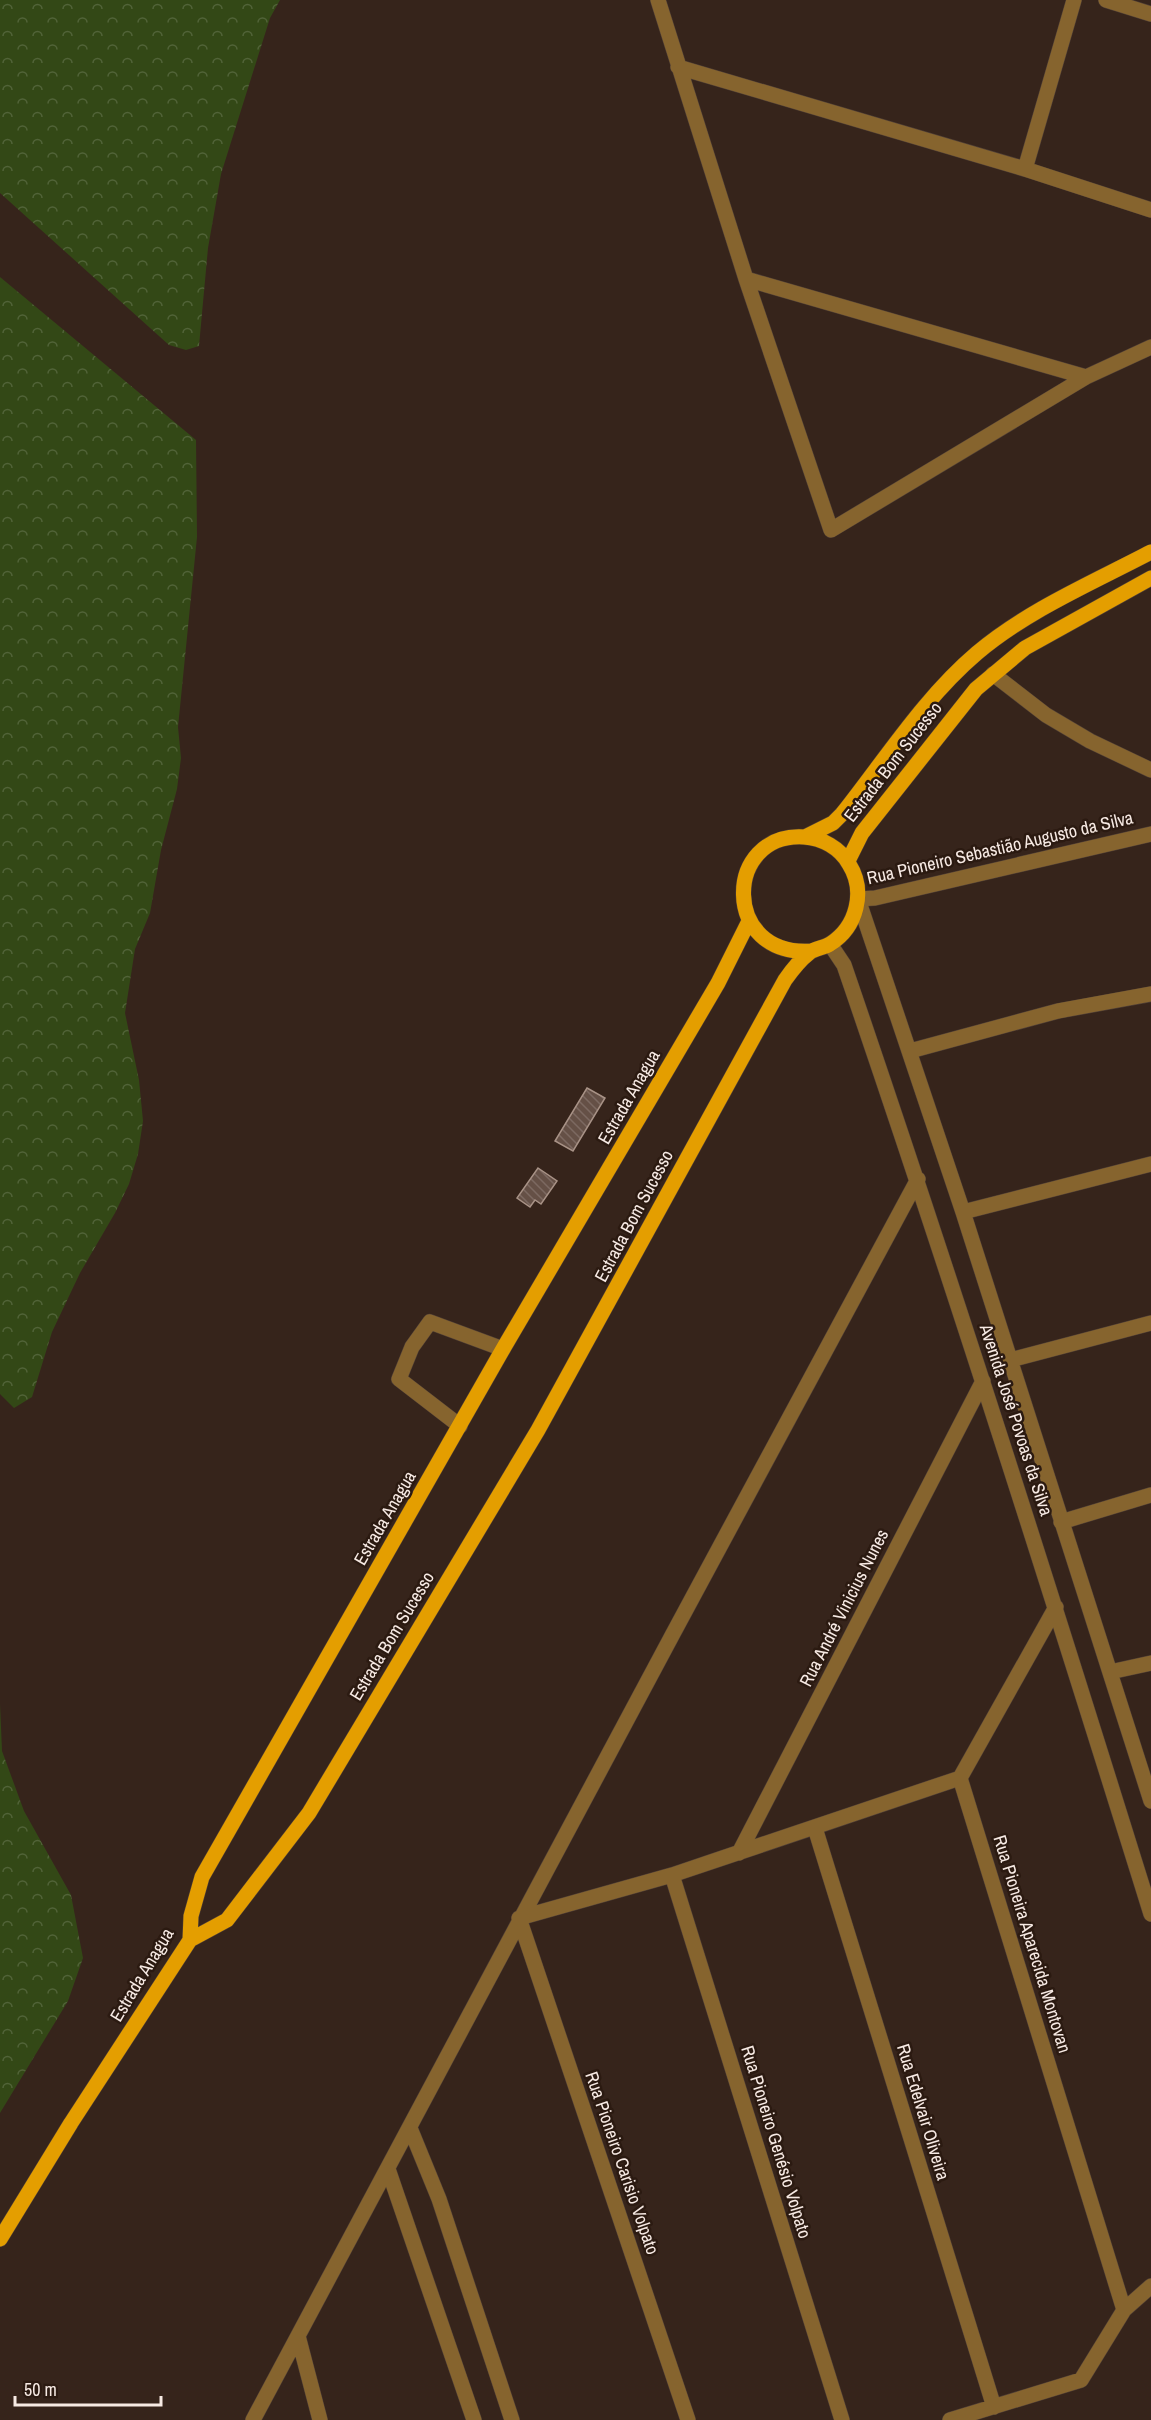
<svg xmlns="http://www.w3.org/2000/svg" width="1151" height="2420" viewBox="0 0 1151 2420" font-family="'Archivo Narrow',sans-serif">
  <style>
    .forest { fill: url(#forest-crowns) }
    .building { fill: url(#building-back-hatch); stroke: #a89286; stroke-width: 1.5 }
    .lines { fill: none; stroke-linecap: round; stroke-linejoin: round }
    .minor-casing { stroke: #514037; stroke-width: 16 }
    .major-casing { stroke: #514037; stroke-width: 16 }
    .minor { stroke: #86642e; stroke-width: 15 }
    .major { stroke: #e49e00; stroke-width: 15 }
    .labels { text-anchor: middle; stroke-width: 5; stroke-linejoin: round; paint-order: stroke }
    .street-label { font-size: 18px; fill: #f7eae4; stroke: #2b1a11 }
  </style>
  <defs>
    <pattern id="forest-crowns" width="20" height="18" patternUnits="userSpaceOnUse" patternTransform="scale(1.5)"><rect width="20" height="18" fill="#334816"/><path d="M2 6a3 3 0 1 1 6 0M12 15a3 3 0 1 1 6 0" fill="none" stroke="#516338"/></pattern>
    <pattern id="building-back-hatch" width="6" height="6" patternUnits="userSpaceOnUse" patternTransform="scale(1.5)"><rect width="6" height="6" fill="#655046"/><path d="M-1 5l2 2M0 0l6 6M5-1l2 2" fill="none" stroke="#7c6961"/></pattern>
  </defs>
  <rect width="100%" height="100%" fill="#36241b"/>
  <path class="forest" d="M0,0h280l-10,18 -49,156 -13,74 -9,98 -13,4 -17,-5 -169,-152z
    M0,277l196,163 1,97 -19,190 3,31 -4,31 -16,61 -11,63 -15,36 -10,64 14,67 4,41 -5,33 -9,30 -14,29 -35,60 -28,59 -20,65 -18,11 -14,-14z
    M0,1704l2,47 22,60 47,84 12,63 -15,43 -68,112z"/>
  <path class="building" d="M587,1088l18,10 -32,53 -18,-10z
    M538,1168l19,13 -16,23 -6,-4 -5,7 -13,-9z"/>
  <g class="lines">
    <defs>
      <path id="minor" d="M658,0l88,279 85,251 255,-153 65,-30
        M1106,0l45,14
        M678,67l347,102 126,41
        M1025,169l49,-169
        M746,279l340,98
        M993,674l53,41 44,26 61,29
        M1151,834l-276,64 -17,1 105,313 188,589
        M830,944l14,21c108,315 208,631 307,949
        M910,1051l148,-40 93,-17
        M963,1212l188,-48
        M1010,1360l141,-37
        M460,1426l-61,-47 13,-32 18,-25 73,27
        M1061,1522l90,-27
        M1056,1607l-96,171 164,532
        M1110,1672l41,-9
        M815,1828l179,579
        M739,1853l244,-472
        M672,1875l170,545
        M410,2128l29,71 73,221
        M388,2169l86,251
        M298,2336l22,84
        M253,2420c220,-415 442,-828 665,-1241
        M688,2420l-169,-502 153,-43 288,-97
        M950,2420l131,-40 43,-70 27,-24"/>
      <path id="major" d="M805,837l28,-14 9,-9c43,-54 82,-116 135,-161 51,-43 115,-70 174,-101
        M848,861l14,-28 114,-144 49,-41 126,-70
        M190,1940l37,-20 82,-107 229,-383 247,-450c7,-10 15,-20 24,-27 6,-5 15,-5 21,-9 27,-17 36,-53 19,-80 -9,-16 -27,-26 -45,-27 -81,-5 -83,121 8,114
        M0,2239l71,-116 119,-183 1,-24 11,-39 301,-528 215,-366 31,-62"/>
    </defs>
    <use href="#minor" class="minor-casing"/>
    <use href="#major" class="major-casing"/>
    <use href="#minor" class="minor"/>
    <use href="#major" class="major"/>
  </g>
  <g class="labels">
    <g class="street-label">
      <text transform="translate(893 762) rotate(-52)" y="6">Estrada Bom Sucesso</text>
      <text transform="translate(1000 848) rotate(-13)" y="6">Rua Pioneiro Sebastião Augusto da Silva</text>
      <text transform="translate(629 1097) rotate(-60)" y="6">Estrada Anagua</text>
      <text transform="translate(634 1216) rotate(-62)" y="6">Estrada Bom Sucesso</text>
      <text transform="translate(1016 1420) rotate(72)" y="6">Avenida José Povoas da Silva</text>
      <text transform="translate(385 1518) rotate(-60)" y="6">Estrada Anagua</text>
      <text transform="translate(844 1608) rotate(-63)" y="6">Rua André Vinicius Nunes</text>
      <text transform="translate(392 1636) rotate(-59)" y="6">Estrada Bom Sucesso</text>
      <text transform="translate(1032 1944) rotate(73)" y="6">Rua Pioneira Aparecida Montovan</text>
      <text transform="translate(142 1975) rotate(-59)" y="6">Estrada Anagua</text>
      <text transform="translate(923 2112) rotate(73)" y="6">Rua Edelvair Oliveira</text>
      <text transform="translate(776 2142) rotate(73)" y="6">Rua Pioneiro Genésio Volpato</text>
      <text transform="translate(622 2163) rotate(71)" y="6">Rua Pioneiro Carisio Volpato</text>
    </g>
  </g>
  <path d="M15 2396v9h146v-9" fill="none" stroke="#f7eae4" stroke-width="3"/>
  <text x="24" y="2396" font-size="18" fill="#f7eae4" stroke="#2b1a11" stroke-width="4.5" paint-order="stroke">50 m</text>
</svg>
